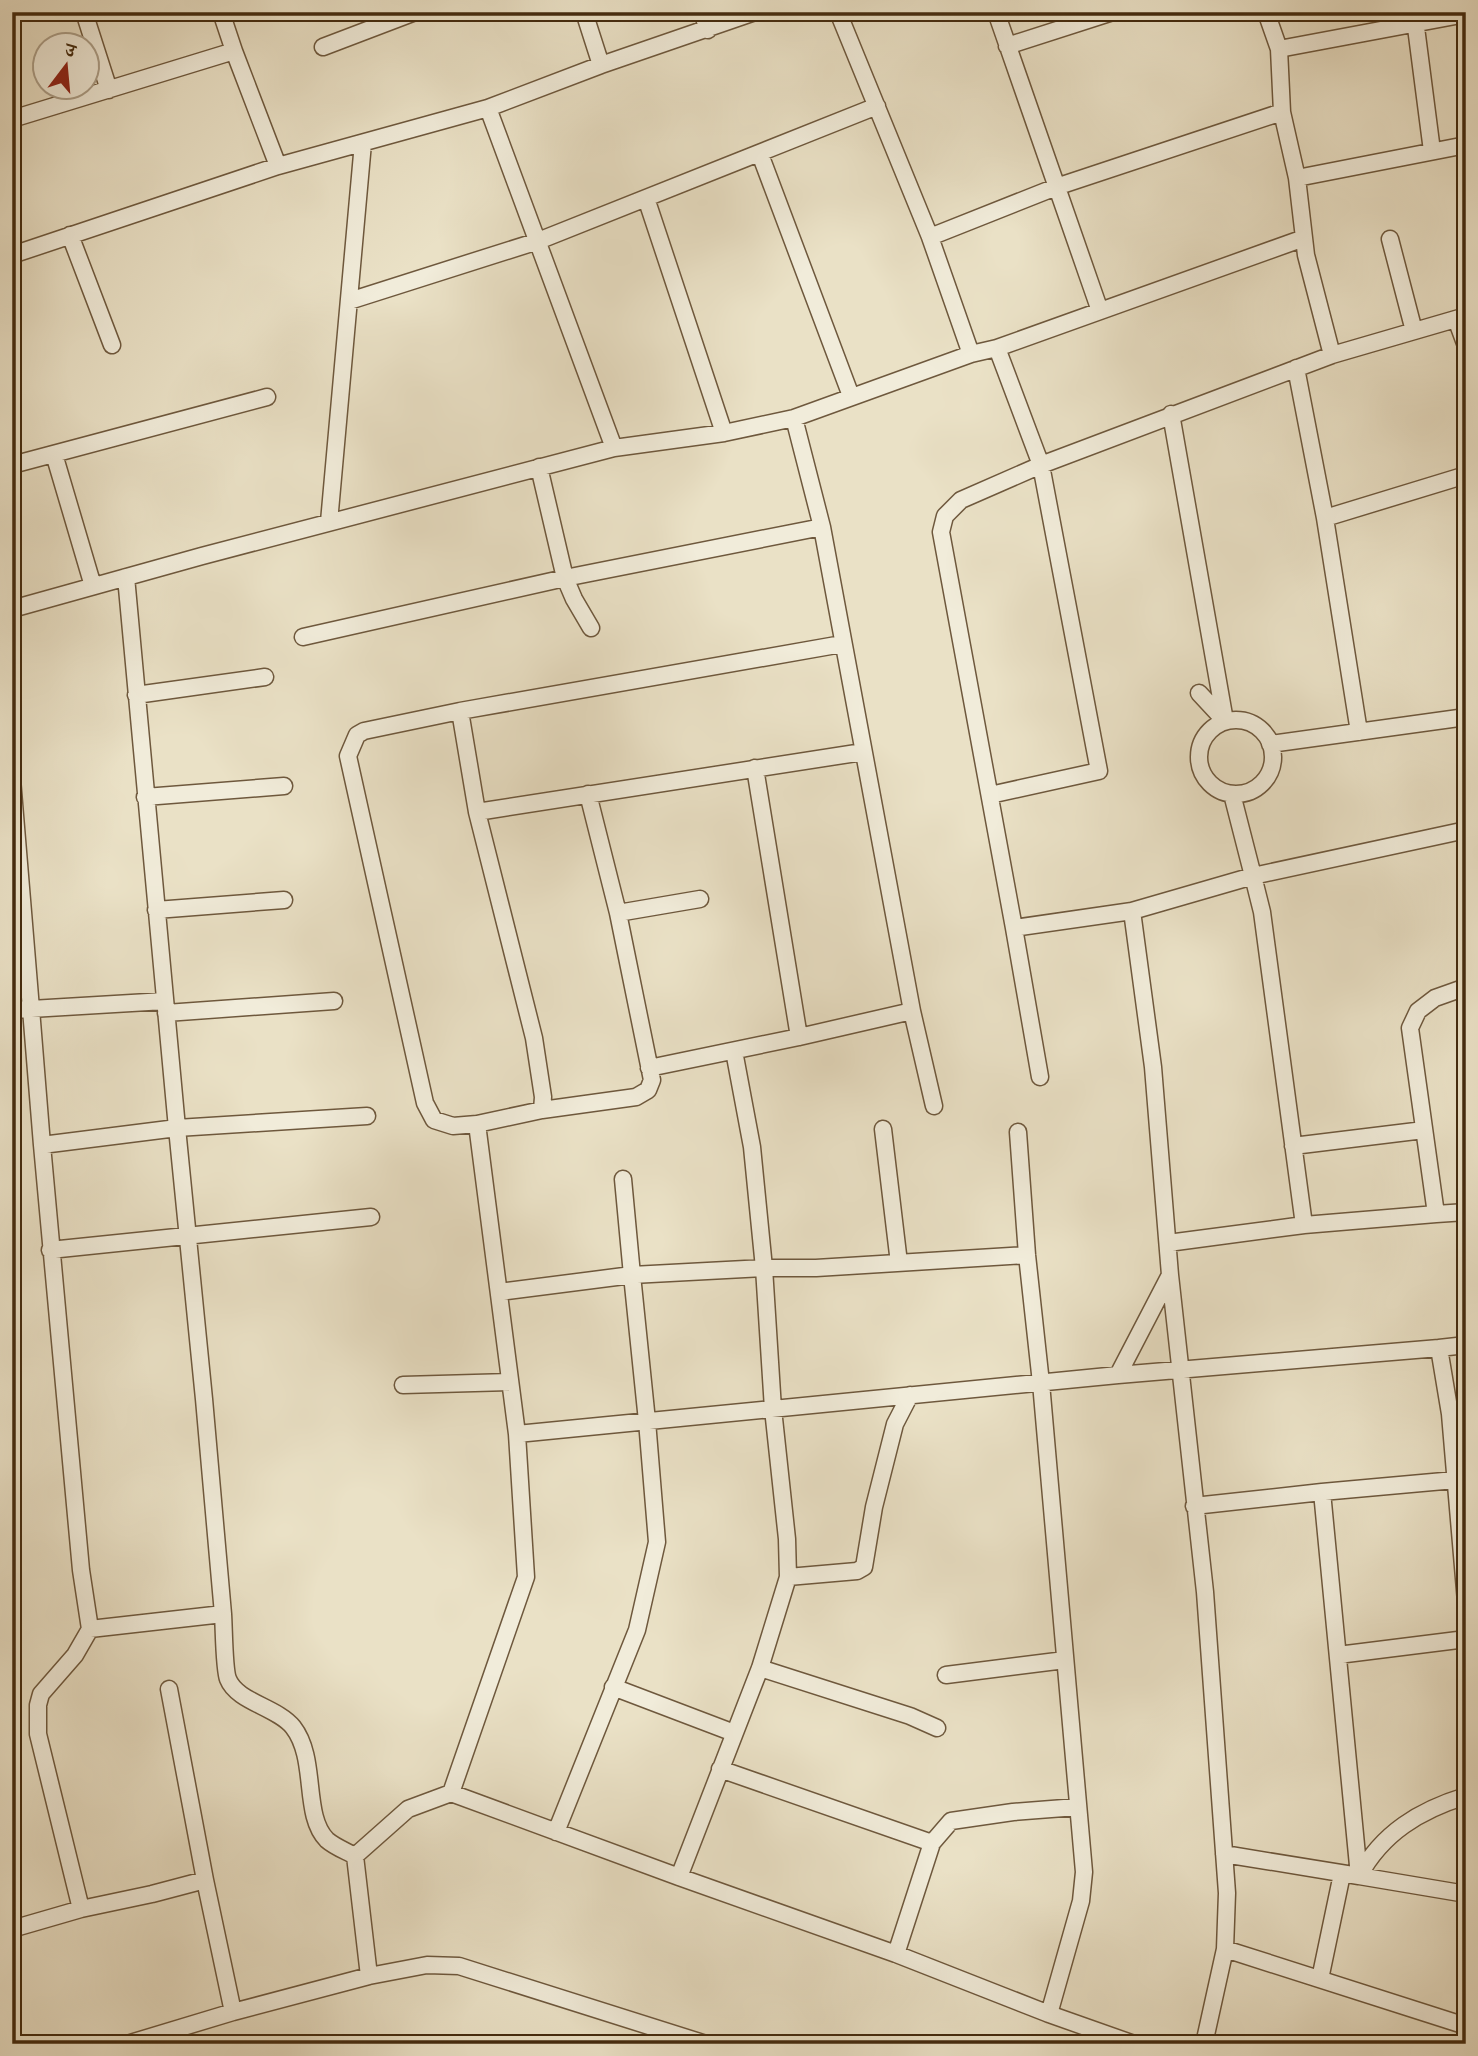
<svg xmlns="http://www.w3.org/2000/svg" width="1478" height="2056" viewBox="0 0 1478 2056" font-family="'EB Garamond','Noto Serif Devanagari',serif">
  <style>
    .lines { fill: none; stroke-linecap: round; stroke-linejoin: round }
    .minor-casing { stroke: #6e583d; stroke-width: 19 }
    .minor { stroke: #f1ecda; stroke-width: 16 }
  </style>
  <rect width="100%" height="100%" fill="#eae1c6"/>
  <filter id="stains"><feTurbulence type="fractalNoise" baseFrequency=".00286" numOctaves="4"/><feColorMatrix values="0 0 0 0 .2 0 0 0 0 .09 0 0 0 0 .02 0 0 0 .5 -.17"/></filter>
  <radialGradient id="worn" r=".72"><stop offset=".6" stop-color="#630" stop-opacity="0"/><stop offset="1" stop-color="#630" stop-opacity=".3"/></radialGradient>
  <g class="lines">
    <defs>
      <path id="minor" d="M84,12l25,78
        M221,12l13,39
        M584,12l17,53
        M702,12l6,18
        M838,12l92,225 41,117 26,-6 44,117 -80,35 -16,16 -4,16 73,396 118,-17 121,-35 9,36 42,313 132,-11 -26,-186 8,-17 17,-13 31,-11
        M996,12l104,299
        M1266,12l13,37 3,63
        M1414,12l18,139
        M1007,46l106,-34
        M323,47l92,-35
        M1279,49l187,-35
        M488,108l126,340
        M12,119l222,-68 44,115 210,-58 113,-43 154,-53
        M760,154l91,242
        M1297,178l9,77 26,100
        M646,198l78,235
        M70,235l42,110
        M930,237l126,-50 226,-75 15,66 169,-33
        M1390,239l24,92
        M12,255l266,-89
        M349,301l189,-60 339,-135
        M1456,319l10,27
        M997,348l307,-110
        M1296,368l29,150 141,-43
        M1171,414l54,307
        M54,454l39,132
        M12,465l255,-68
        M539,467l26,111 9,21 17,29
        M1325,518l34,214
        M329,522l34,-379
        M126,577l51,551 190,-12
        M12,609l190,-53 412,-108 110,-15 70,-15 177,-64
        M303,637l262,-59 257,-51
        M842,644l-382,67 -96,20 -7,4 -9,21 77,347 9,17 19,6 24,-2 40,310 9,143 -75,216 228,84 217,77 153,60 85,30
        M1199,693l26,28
        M136,695l129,-18
        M460,711l17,101 386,-60
        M1199 757a37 37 0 1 1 74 0a37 37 0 1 1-74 0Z
        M1270,744l196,-27
        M755,768l44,269
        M12,779l19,230 134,-8
        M1232,794l21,82 213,-46
        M990,795l109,-24 -58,-306 291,-110 134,-39
        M145,797l139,-11
        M156,910l128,-10
        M1132,911l21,156 17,208 35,317 22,301 -2,56 -21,95
        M618,913l82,-14
        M1014,928l26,149
        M12,1010l19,-1 11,136 135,-17 27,271 19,215 -133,15
        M912,1011l22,95
        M166,1013l168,-12
        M649,1068l150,-31 113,-26 -90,-484 -28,-109
        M542,1110l94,-13 12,-7 4,-10 -34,-167 -30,-119
        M477,1124l65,-14 1,-13 -9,-59 -57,-226
        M883,1129l16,134
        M1018,1132l9,123 14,128 43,489 -3,29 -32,113
        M42,1145l39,425 9,59 -15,26 -34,39 -3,11v29l43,175 71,-15 53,-14 28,132
        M1293,1146l131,-16
        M623,1179l9,96 132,-7 -12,-121 -18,-96
        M1436,1214l30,-2
        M1168,1243l136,-18
        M50,1250l321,-33
        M499,1292l133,-17 15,146 10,121 -20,88 -81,202
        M1466,1345l-27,3 11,66 16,188
        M1118,1375l52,-100
        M403,1385l107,-3
        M517,1434l601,-59 321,-27
        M1322,1492l133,-12
        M1194,1506l128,-14 37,384 107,18
        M788,1577l69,-6 7,-4 10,-60 21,-83 15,-29
        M223,1614c1,14 1,55 5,65 9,23 49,28 65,48 25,32 9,88 34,113 8,7 19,11 28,16
        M1338,1655l128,-16
        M760,1668l150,48 27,12
        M946,1675l119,-15
        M613,1687l121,46
        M169,1689l36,191
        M720,1769l212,74
        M1224,1854l135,22c23,-43 61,-66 107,-80
        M679,1877l81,-209 28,-91 -1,-38 -14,-130 -9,-141h52l211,-13
        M12,1929l69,-20
        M1225,1949l241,77
        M896,1954l36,-111 19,-22 62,-9 64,-5
        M369,1976l-14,-120 53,-47 43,-16
        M1320,1979l22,-105
        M127,2044l106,-32 136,-36 58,-11 32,1 247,78"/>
    </defs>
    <use href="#minor" class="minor-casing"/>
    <use href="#minor" class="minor"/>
  </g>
  <rect width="1478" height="2056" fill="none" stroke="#eae1c6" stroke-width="42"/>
  <rect x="14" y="14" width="1450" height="2028" fill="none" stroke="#442b0f" stroke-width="3.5"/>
  <rect x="21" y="21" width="1436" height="2014" fill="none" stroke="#442b0f" stroke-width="2"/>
  <g transform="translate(66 66) rotate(16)"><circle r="33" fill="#f1ecda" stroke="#ac9f89" stroke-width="2"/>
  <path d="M0-5L12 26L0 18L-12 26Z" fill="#8f2418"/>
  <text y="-10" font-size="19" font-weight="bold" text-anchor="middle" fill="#442b0f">उ</text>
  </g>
  <rect width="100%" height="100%" filter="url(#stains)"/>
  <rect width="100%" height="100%" fill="url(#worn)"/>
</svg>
